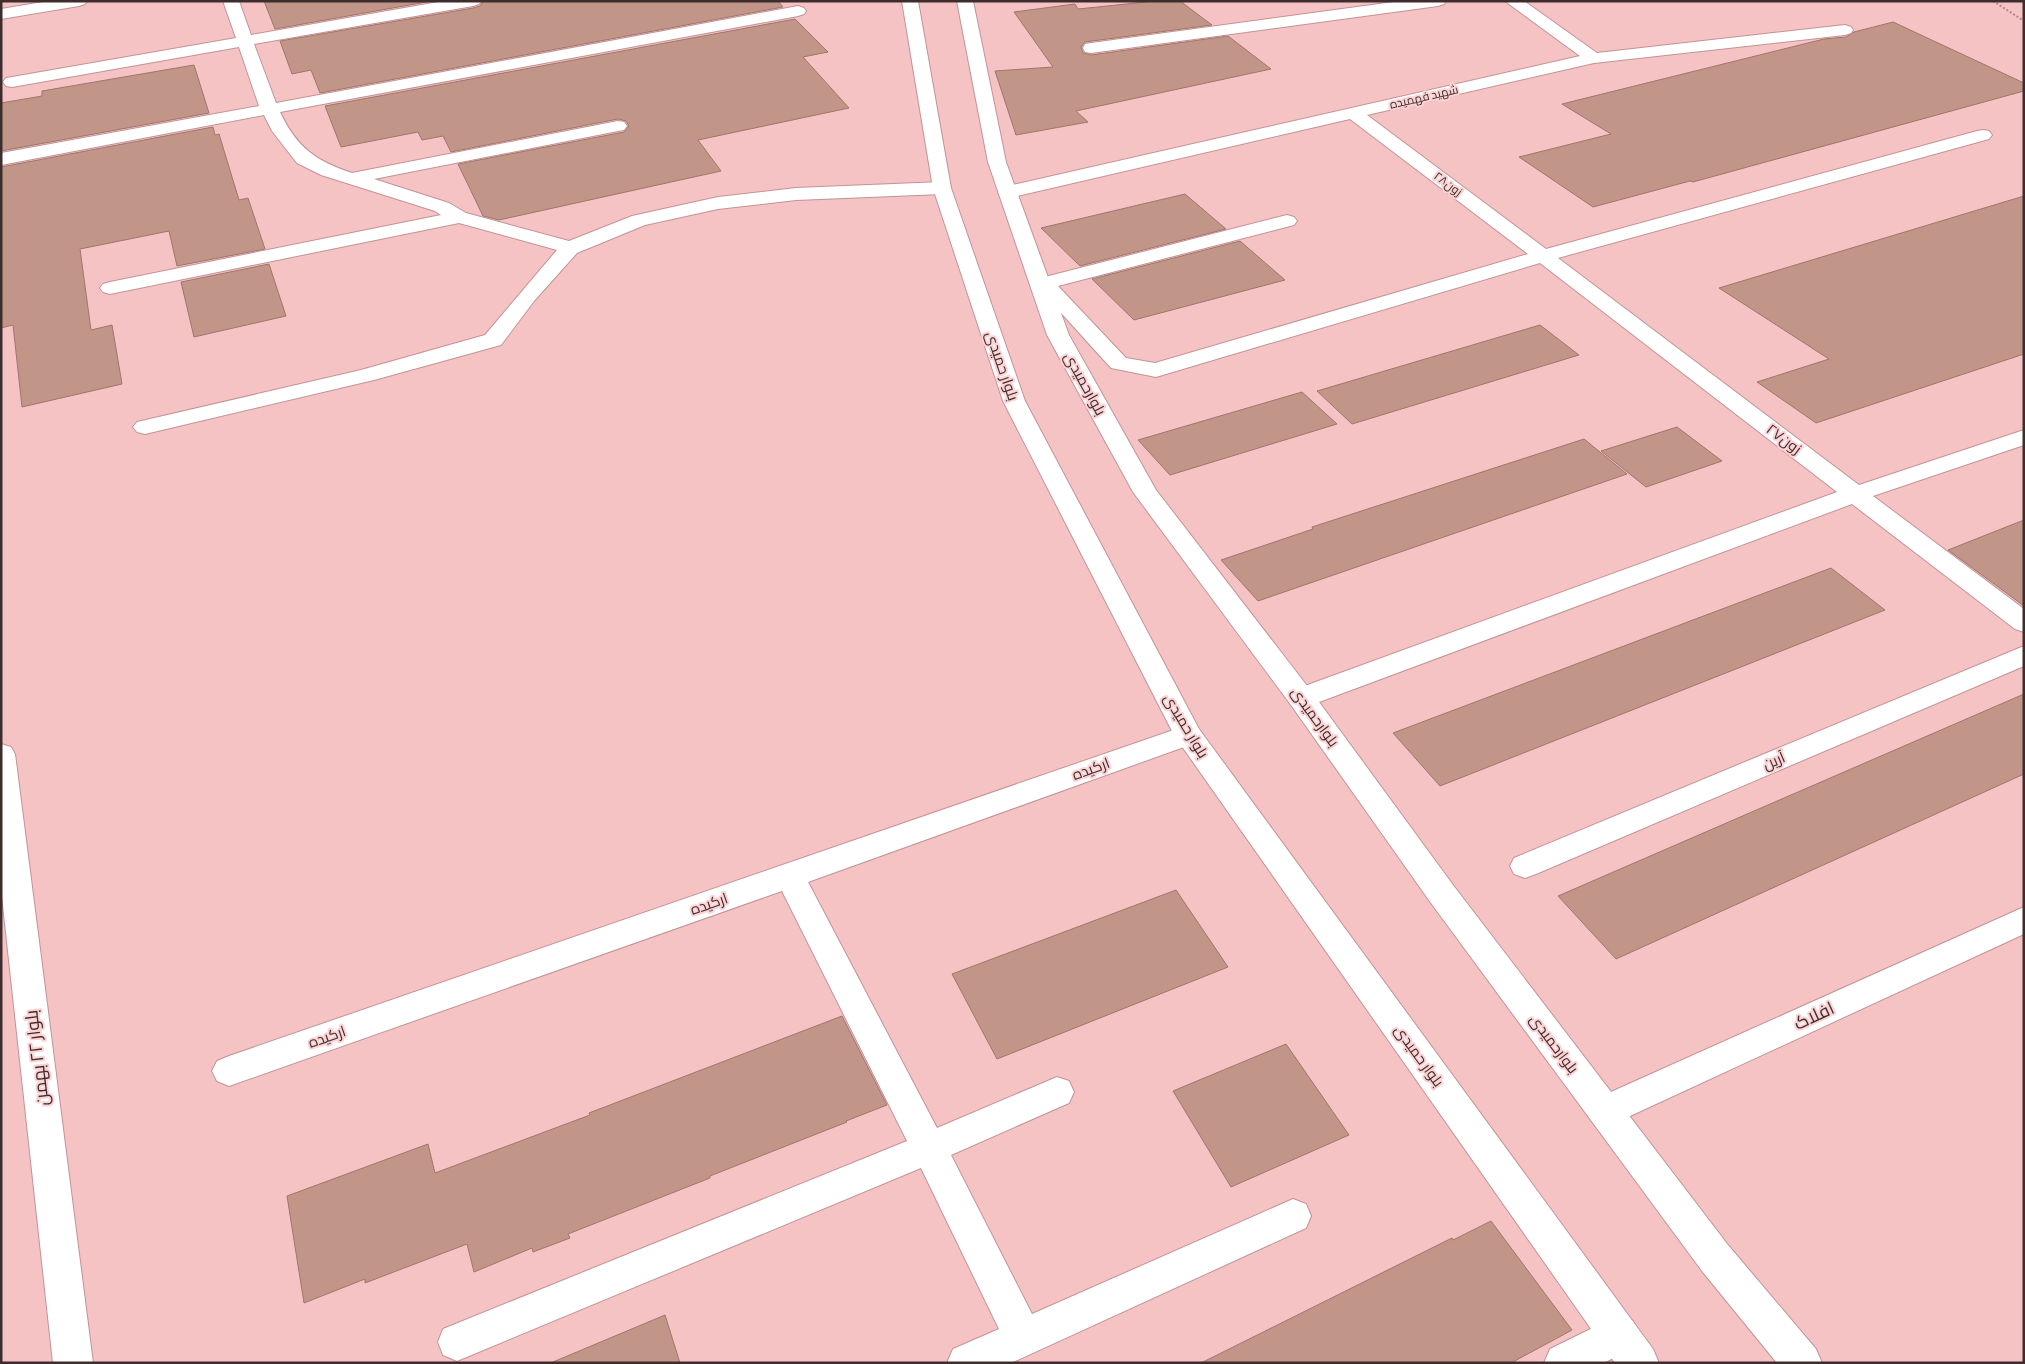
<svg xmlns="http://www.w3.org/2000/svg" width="2025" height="1364" viewBox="0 0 2025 1364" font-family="'Alegreya Sans',Cairo,sans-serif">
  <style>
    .building { fill: #c29589; stroke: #a1756a }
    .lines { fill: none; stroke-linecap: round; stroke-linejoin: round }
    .street-casing { stroke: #c39395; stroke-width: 2 }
    .secondary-casing { stroke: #c39395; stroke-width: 2 }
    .path { stroke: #af888a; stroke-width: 2; stroke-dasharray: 2 2; stroke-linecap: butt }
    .street { fill: #fff; fill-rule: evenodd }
    .secondary { fill: #fff; fill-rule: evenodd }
    .labels { text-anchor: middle; stroke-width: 4; stroke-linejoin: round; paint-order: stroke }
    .far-street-label { font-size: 12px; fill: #3f2c2d; stroke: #fcd3d5 }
    .street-label { font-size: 15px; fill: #3f2c2d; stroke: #fcd3d5 }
    .near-street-label { font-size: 18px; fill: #3f2c2d; stroke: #fcd3d5 }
  </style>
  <rect width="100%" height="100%" fill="#f6c3c5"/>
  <path class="building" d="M264,1h168l-157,28z
    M483,1h295l5,6 -463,86 -9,-23 -19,4 -12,-33 193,-33 7,-2z
    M1155,1h25l32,24 -127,17 -4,5 2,6 8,2 137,-19 43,33 -195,42 12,11 -72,13 -21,-64 58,-4 -39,-55 61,-8 3,5z
    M795,19l33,33 -25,5 46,51 -151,32 23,31 -222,49 -16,-4 -25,-52 166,-32 5,-6 -3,-5 -8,-2 -167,33 -8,-16 -21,4 -4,-8 -77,15 -16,-41z
    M1893,22l131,61v8l-331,91 -3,-1 -97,26 -74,-50 92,-23 -49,-30 262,-65 22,-2 8,-5z
    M194,65l15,48 -208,38v-48l41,-7v-5z
    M213,127l2,8 4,-1 20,66 9,-2 17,51 -88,17 -8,-35 -89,18 11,81 21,-5 10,59 -100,23 -9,-82 -12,3v-161z
    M1185,194l41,35 -146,37 -39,-38z
    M2024,196v158l-208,69 -59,-41 72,-23 -110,-71z
    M1240,241l45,39 -151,40 -42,-41z
    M269,264l17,52 -92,21 -13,-55z
    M1540,325l39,30 -227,69 -35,-33z
    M1302,392l35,32 -167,51 -32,-35z
    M1677,427l45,34 -76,26 -45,-36z
    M1584,439l43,35 -369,127 -37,-41 92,-31 -1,-2z
    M2024,520v86l-76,-56z
    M1831,568l54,42 -445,176 -47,-53z
    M2024,694v80l-408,185 -58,-63z
    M1176,890l52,77 -231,92 -45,-85z
    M842,1016l45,89 -41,16 1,1 -137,54v2l-142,56 2,4 -37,14 -1,-4 -58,24 -7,-28 -102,39v-4l-61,24 -17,-107 141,-52 7,29 155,-58 -1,-2z
    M1286,1044l63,91 -118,52 -58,-96z
    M1491,1221l81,109 -61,33h-310l251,-125 1,2z
    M665,1315l15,48h-127v-1z"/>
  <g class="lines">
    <defs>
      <path id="street" d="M223,1h16l12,34 193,-34h37l-2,3 -6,2 -219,38 22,59 522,-97 6,2 2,3 -2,3 -6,2 -518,96c17,36 36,49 72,61l266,-52 6,1 3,4 -3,4 -6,1 -244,48 75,24 17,10 103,28 63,-25 86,-19 78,-9 146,-6 7,2 2,4 -2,4 -7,2 -146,6 -78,9 -73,16 -68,28 -43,48 -33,44 -127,35 -229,54 -8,-2 -4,-5 4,-5 224,-52 124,-35 72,-85 -98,-27 -349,71 -7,-2 -3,-4 3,-4 7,-2 331,-67 -6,-4 -114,-36 -24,-12 -25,-32 -8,-16 -263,50v-12l258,-47 -20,-59 -227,40 -6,-1 -3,-4 3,-4 6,-1 224,-39z
        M1401,1h45l-2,3 -6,2 -347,47 -6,-1 -2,-4 2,-4 6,-1z
        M1505,1h19l73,52 248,-28 6,2 2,3 -2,3 -6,2 -251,28 -227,52 179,134 431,-118 6,-1 6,1 3,4 -3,4 -431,119 301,227 165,-55v15l-151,51 151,113v23l-9,-3 -163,-125 -541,201 -10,3 -10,-3 -4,-7 4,-7 546,-199 -297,-229 -384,114 -45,-9 -77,-85 3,-4 250,-64 7,2 3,4 -3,4 -236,61 68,72 29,5 373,-109 -178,-135 -342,79 -7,-2 -3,-4 3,-4 7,-2 572,-130z
        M2024,646v20l-488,208 -11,4 -11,-4 -4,-8 4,-8z
        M1188,725l10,3 4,7 -4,7 -390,140 129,246 120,-51 12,4 5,11 -5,11 -118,52 81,159 261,-115 13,5 5,12 -5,12 -295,135h-64l6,-14 46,-20 -78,-161 -464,193 -14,-6 -5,-13 5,-13 464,-188 -125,-250 -553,195 -12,-5 -5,-10 5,-10 12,-5z
        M2024,907v27l-407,188 -12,4 -12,-4 -5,-11 5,-11z
        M1619,1315l14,6 5,13 -5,13 -29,16h-60l6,-14z"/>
      <path id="secondary" d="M49,1h38l-2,3 -6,2 -78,13v-10z
        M902,1h16l33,187 74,213 174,328 454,620 6,14h-44l-441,-628 -171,-334 -70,-213z
        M957,1h16l33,161 63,173 87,155 155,201 142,194 275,360 88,104 6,14h-45l-75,-92 -271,-368 -140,-198 -158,-213 -86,-157 -59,-173z
        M1,744l10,3 4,7 78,609h-40l-52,-476z"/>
    </defs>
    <use href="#street" class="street-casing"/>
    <use href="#secondary" class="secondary-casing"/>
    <path class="path" d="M1993,1l31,20"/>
    <use href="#street" class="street"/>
    <use href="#secondary" class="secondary"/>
  </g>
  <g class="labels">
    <g class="far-street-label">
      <text transform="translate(1424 97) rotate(-13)" y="4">شهید فهمیده</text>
      <text transform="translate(1448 184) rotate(37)" y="4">زون۲۸</text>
    </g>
    <g class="street-label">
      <text transform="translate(1002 366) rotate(71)" y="5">بلوار حمیدی</text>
      <text transform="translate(1085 384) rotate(61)" y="5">بلوارحمیدی</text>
      <text transform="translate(1784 439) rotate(37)" y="5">زون۲۷</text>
      <text transform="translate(1315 717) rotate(54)" y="5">بلوارحمیدی</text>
      <text transform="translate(1186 726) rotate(59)" y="5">بلوار حمیدی</text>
      <text transform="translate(1774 761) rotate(-23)" y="5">آرین</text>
      <text transform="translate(1091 769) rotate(-20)" y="5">ارکیده</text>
      <text transform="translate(709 904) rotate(-19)" y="5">ارکیده</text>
      <text transform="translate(327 1037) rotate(-19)" y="5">ارکیده</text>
      <text transform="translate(1554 1044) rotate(53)" y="5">بلوارحمیدی</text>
      <text transform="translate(1419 1056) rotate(54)" y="5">بلوار حمیدی</text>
    </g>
    <g class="near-street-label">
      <text transform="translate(1814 1016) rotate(-25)" y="6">افلاک</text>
      <text transform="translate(37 1058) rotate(-97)" y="6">بلوار ۲۲ بهمن</text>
    </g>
  </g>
  <rect width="2025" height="1364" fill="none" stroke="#3f2c2d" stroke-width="5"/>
</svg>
